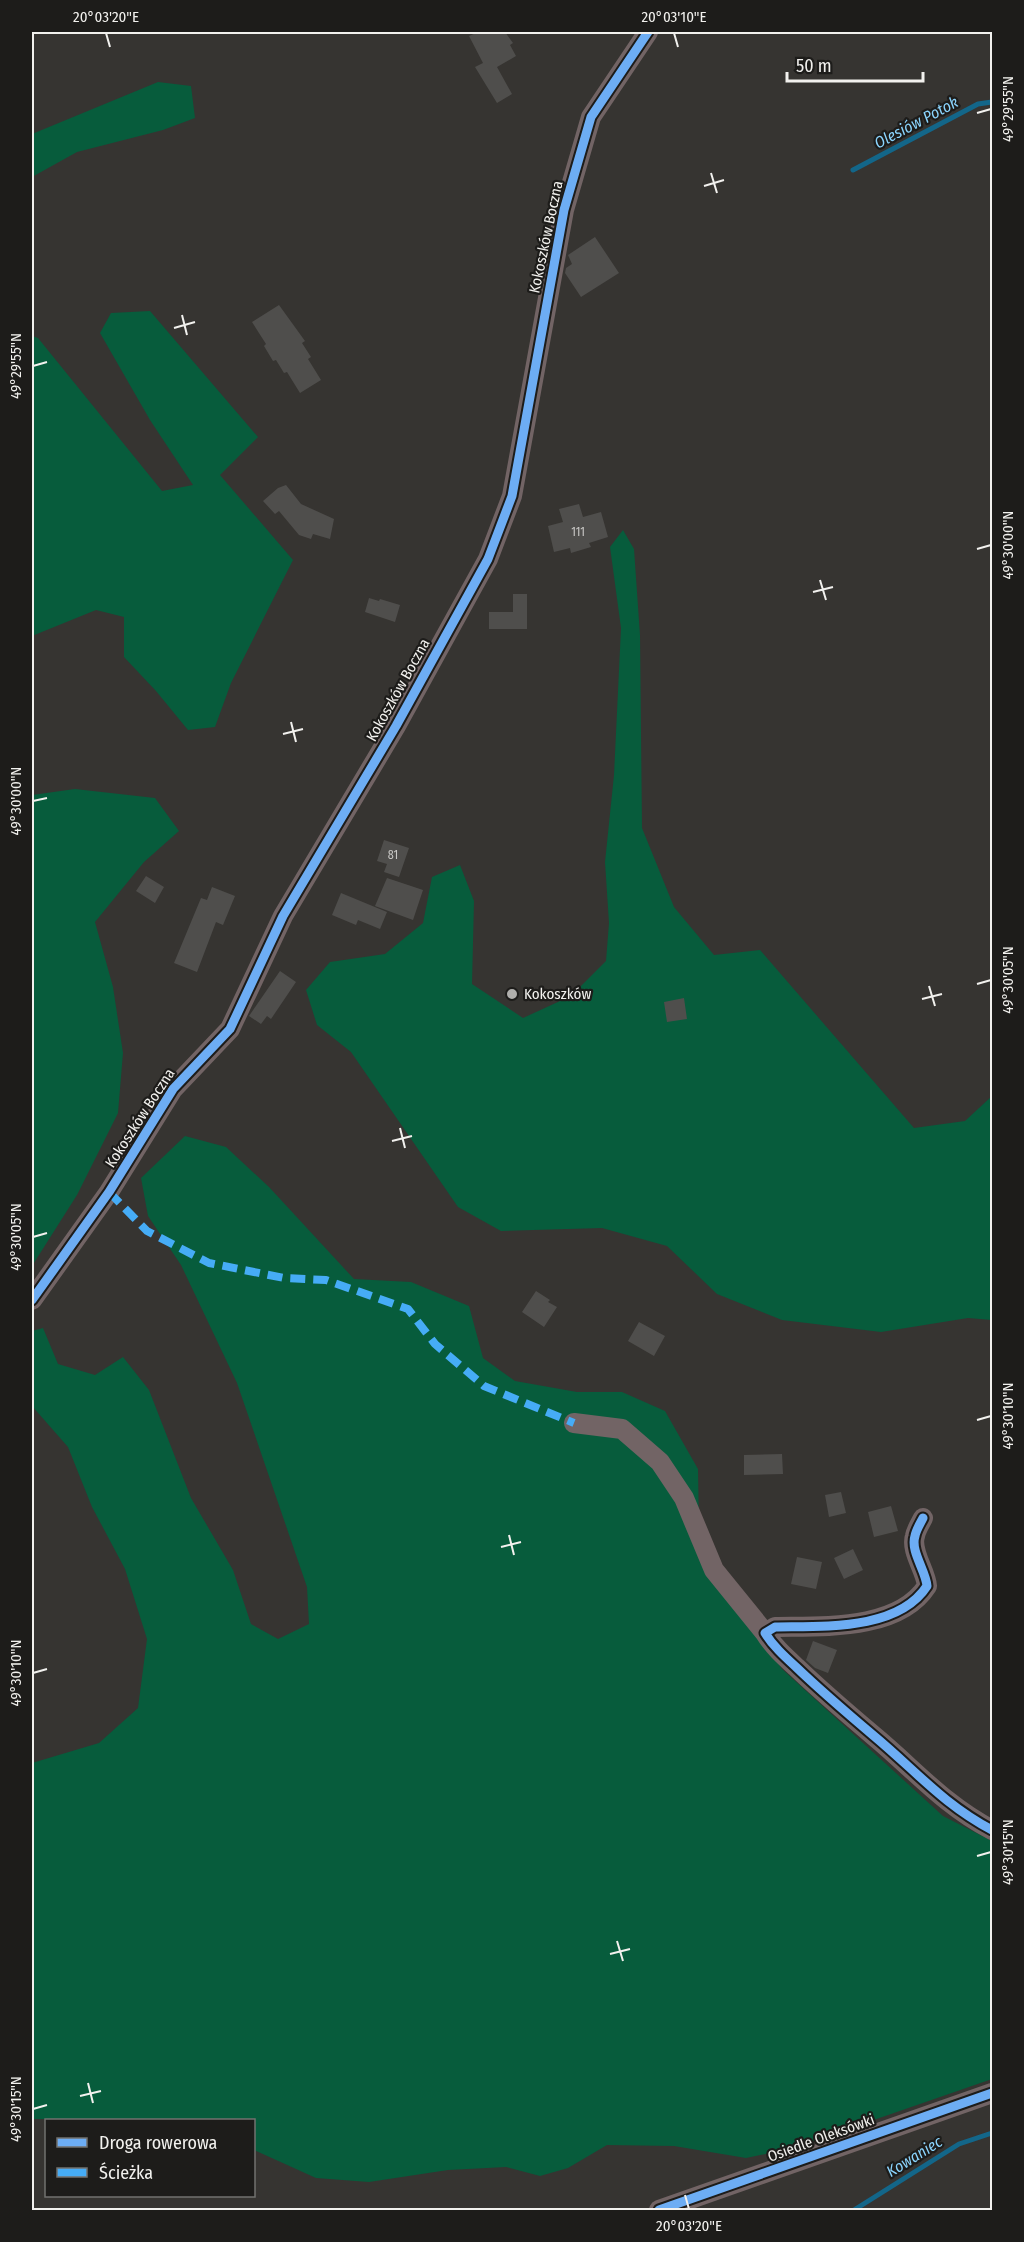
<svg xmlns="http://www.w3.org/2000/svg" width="1024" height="2242" viewBox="0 0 1024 2242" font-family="'Fira Sans Condensed',sans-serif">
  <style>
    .green { fill: #075c3c }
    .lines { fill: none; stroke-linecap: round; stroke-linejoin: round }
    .stream { stroke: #136689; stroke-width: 5 }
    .building { fill: #4f4e4c }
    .minor { stroke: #726465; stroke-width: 20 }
    .quiet { stroke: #46acf6; stroke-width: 8; stroke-dasharray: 15 8; stroke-linecap: butt }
    .cycleway-casing { stroke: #1d1c1a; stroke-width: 13 }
    .cycleway { stroke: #6dadf4; stroke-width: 9 }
    .ticks { fill: none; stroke: #f2f1ee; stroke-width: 2 }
    .poi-dot { fill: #b0afac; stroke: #1d1c1a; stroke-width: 2 }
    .labels { text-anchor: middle; stroke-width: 4.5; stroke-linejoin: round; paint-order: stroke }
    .number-label { font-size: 12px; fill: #c9c8c6 }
    .street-label { font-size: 15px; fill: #f2f1ee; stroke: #1d1c1a }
    .poi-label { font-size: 15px; fill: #f2f1ee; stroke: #1d1c1a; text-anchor: start }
    .water-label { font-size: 16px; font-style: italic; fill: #8bd4fd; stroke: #1d1c1a }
    .neatline { fill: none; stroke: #f2f1ee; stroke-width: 2 }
    .ticks-label { font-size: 15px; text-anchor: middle; fill: #f2f1ee }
  </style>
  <rect width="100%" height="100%" fill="#363431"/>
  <path class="green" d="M158,82l33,4 4,32 -32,12 -86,22 -45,25v-43z
    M150,311l108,126 -38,38 73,85 -62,123 -16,44 -27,3 -32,-39 -32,-34v-40l-28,-7 -64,26v-300l6,2 124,153 31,-6 -43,-65 -50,-87 11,-20z
    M623,530l11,19 6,86 2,193 32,79 40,48 46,-5 154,178 51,-7 27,-25v224l-24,-2 -87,14 -99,-12 -65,-26 -50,-48 -65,-18 -101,3 -43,-24 -107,-155 -34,-27 -11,-35 24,-28 55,-8 38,-31 9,-46 28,-12 14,36 -2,83 51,34 48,-22 35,-35 3,-38 -4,-61 9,-87 7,-147 -11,-81z
    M75,789l80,9 24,33 -35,31 -49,60 18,65 10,66 -5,60 -41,82 -45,71v-471z
    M185,1136l41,11 43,40 85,92 57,3 58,24 14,52 32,23 62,11h45l43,19 33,58 1,58 51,94 32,48 161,147 49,25v238l-202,70 -44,9 -72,-12 -67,-1 -39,23 -28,8 -34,-9 -58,3 -79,12 -53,-4 -62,-28v-30l-222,-1v-356l67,-20 39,-35 9,-69 -22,-70 -33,-62 -24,-60 -36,-41v-75l11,-3 15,36 37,11 28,-18 26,33 42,108 42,72 18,54 27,15 31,-15 -2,-37 -70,-204 -56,-118 -33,-49 -7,-38z"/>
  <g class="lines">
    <path class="stream" d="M853,170l125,-66 14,-2
      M854,2210l105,-66 33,-11"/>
  </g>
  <path class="building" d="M478,32h27l8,11 -3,2 6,11 -19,11 15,27 -15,9 -22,-36 8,-4 -14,-27z
    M595,237l24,36 -38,24 -16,-24 1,-5 6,-4 -4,-9z
    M279,305l26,36 -3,2 9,14 -3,2 13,21 -21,13 -13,-21 -3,1 -8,-13 -3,1 -9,-15 2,-2 -14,-22z
    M286,485l15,19 33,15 -4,20 -17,-5 -2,5 -12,-4 -20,-24 -4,3 -12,-13 15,-13z
    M579,504l4,13 18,-5 7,25 -19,6 2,4 -20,6 -1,-5 -16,4 -6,-26 15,-4 -4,-13z
    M513,594h14v35h-38v-17h24z
    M369,598l10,3 1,-2 20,6 -5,17 -30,-10z
    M384,840l25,8 -10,29 -15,-5 3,-8 -10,-3z
    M146,876l18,11 -9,16 -19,-12z
    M387,878l36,12 -10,30 -38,-14z
    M212,887l23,9 -12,29 -7,-3 -19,50 -23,-9 27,-65 6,2z
    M341,893l46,19 -7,17 -22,-9 -2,5 -24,-10z
    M280,971l16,11 -25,37 -4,-3 -6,8 -12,-8z
    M684,998l3,21 -20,3 -3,-20z
    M536,1291l14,9 -2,2 9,5 -13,20 -22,-15z
    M639,1322l26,14 -11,20 -26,-15z
    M782,1454l1,20 -39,1v-20z
    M841,1492l5,21 -17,4 -4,-22z
    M891,1506l7,25 -24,6 -6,-25z
    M853,1549l10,21 -19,9 -10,-21z
    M797,1557l25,5 -6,27 -25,-5z
    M813,1641l24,9 -9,23 -13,-5 -9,-8z"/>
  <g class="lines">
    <path class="minor" d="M32,1300l77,-108 64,-103 57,-60 53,-113 113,-190 92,-167 24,-63 52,-286 27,-93 57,-85
      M574,1423l48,6 38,33 24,36 30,72 51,63
      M923,1518c-3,6 -7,12 -8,18 -5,15 11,35 12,50 -29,45 -105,40 -152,41l-10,6c8,13 19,23 31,34 25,24 52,47 78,69 42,35 69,68 118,94
      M659,2210l333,-117"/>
    <path class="quiet" d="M109,1192l38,39 62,32 75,15 42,2 82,29 27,35 49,42 90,37"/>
    <defs>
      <path id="cycleway" d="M32,1300l77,-108 64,-103 57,-60 53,-113 113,-190 92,-167 24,-63 52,-286 27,-93 57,-85
        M923,1518c-3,6 -7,12 -8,18 -5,15 11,35 12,50 -29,45 -105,40 -152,41l-10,6c8,13 19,23 31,34 25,24 52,47 78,69 42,35 69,68 118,94
        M659,2210l333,-117"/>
    </defs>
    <use href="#cycleway" class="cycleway-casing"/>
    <use href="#cycleway" class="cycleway"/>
  </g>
  <path class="ticks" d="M106,33l4,14M674,33l4,14M977,113l14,-4M711,173l6,20M704,186l20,-6M182,315l5,20M174,328l21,-6M33,366l14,-4M977,549l14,-4M820,580l6,20M813,592l20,-5M291,722l5,20M283,734l20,-5M33,801l14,-3M977,984l14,-4M929,986l6,20M922,999l20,-5M400,1128l5,20M392,1141l20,-5M33,1237l14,-4M977,1420l14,-4M509,1535l5,20M501,1547l20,-5M33,1673l14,-4M977,1856l14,-4M617,1941l6,20M610,1954l20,-5M88,2083l5,20M80,2096l21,-5M33,2109l14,-4M685,2195l4,14"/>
  <circle class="poi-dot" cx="512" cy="994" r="6"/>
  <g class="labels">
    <g class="number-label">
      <text x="578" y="536">111</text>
      <text x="393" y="859">81</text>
    </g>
    <g class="street-label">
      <text transform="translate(546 237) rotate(-78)" y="5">Kokoszków Boczna</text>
      <text transform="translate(398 690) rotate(-61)" y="5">Kokoszków Boczna</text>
      <text transform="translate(140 1118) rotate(-57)" y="5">Kokoszków Boczna</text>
      <text transform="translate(821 2138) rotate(-20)" y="5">Osiedle Oleksówki</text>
    </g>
    <g class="poi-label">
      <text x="524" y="999">Kokoszków</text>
    </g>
    <g class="water-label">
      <text transform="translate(916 122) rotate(-28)" y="6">Olesiów Potok</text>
      <text transform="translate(914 2156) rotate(-32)" y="6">Kowaniec</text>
    </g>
  </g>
  <rect width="1024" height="2242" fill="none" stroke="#1d1c1a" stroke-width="66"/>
  <rect x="45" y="2119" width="210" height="78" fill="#1d1c1a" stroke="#72716f" stroke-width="1.5"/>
  <rect x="57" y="2138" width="30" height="9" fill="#6dadf4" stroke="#72716f" stroke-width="1.5"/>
  <text x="99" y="2149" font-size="18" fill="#f2f1ee">Droga rowerowa</text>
  <rect x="57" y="2168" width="30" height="9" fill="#46acf6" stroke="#72716f" stroke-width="1.5"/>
  <text x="99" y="2179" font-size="18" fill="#f2f1ee">Ścieżka</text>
  <path d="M787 72v9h136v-9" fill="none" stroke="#f2f1ee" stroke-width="3"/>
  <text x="796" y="72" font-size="18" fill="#f2f1ee" stroke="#1d1c1a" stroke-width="4.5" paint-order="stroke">50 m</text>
  <rect x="33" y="33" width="958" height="2176" class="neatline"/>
  <g class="ticks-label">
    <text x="106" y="22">20°03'20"E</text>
    <text x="674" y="22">20°03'10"E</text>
    <text transform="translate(1008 109) rotate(-90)" y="5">49°29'55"N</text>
    <text transform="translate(16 366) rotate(-90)" y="5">49°29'55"N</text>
    <text transform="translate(1008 545) rotate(-90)" y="5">49°30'00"N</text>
    <text transform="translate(16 801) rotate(-90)" y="5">49°30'00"N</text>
    <text transform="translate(1008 980) rotate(-90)" y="5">49°30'05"N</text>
    <text transform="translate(16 1237) rotate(-90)" y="5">49°30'05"N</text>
    <text transform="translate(1008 1416) rotate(-90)" y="5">49°30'10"N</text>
    <text transform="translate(16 1673) rotate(-90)" y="5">49°30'10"N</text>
    <text transform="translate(1008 1852) rotate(-90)" y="5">49°30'15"N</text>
    <text transform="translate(16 2109) rotate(-90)" y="5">49°30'15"N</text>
    <text x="689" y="2231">20°03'20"E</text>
  </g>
</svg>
